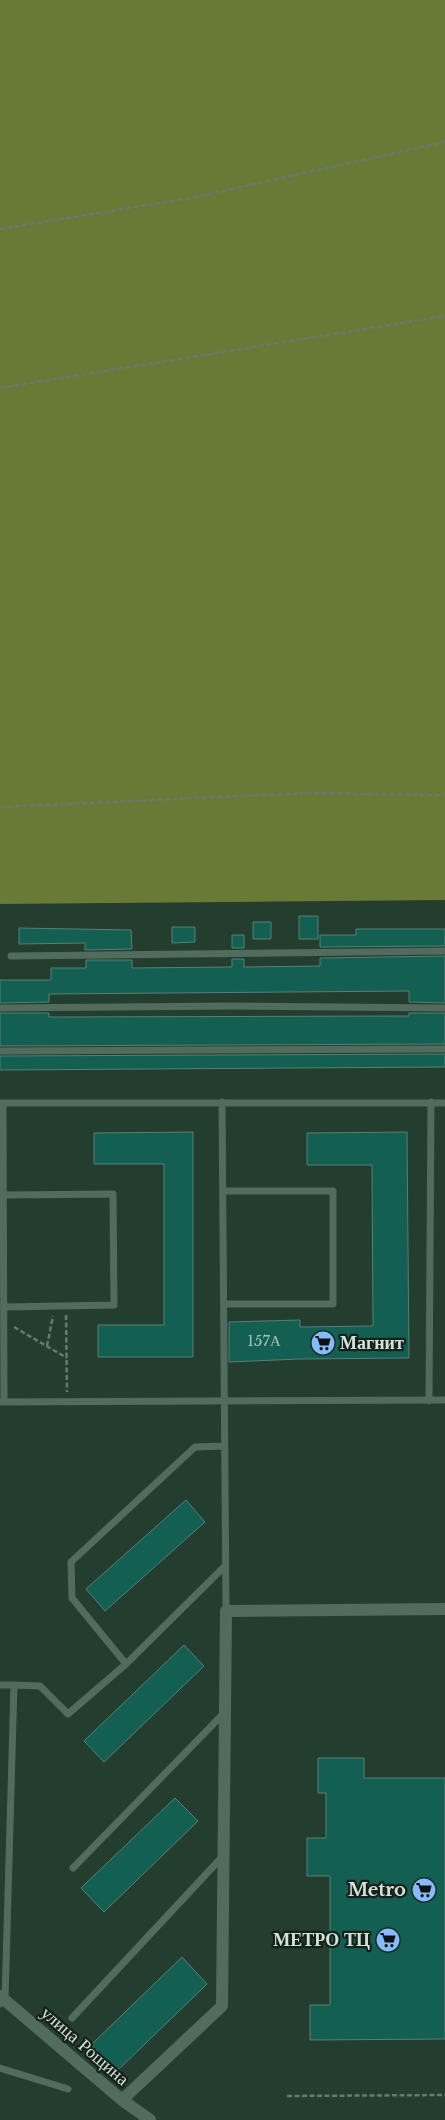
<svg xmlns="http://www.w3.org/2000/svg" width="445" height="2120" viewBox="0 0 445 2120" font-family="'Libre Baskerville',serif">
  <style>
    .forest { fill: #697936 }
    .building { fill: #136052; stroke: #5b7e75 }
    .lines { fill: none; stroke-linecap: round; stroke-linejoin: round }
    .path { stroke: #657b6d; stroke-width: 2.5; stroke-dasharray: 5 2.5; stroke-linecap: butt }
    .lane { stroke: #516c5c; stroke-width: 7 }
    .street { stroke: #516c5c; stroke-width: 12 }
    .labels { text-anchor: middle; stroke-width: 4.5; stroke-linejoin: round; paint-order: stroke }
    .number-label { font-size: 15px; fill: #a4c2b7 }
    .poi-label { font-size: 18px; font-weight: bold; fill: #d4e3d9; stroke: #15211a; text-anchor: end }
    .street-label { font-size: 18px; fill: #d4e3d9; stroke: #15211a }
  </style>
  <rect width="100%" height="100%" fill="#233d2e"/>
  <path class="forest" d="M0,0h445v900l-445,4z"/>
  <path class="building" d="M299,916h19v23h-19z
    M253,922h18v17h-18z
    M172,927h23v15l-23,1z
    M19,928l112,2 1,19 -47,1v-7l-66,1z
    M356,929h89v17l-125,1v-12h36z
    M232,935h12v13h-12z
    M445,956v47l-36,-1v-11l-360,3v8l-49,1v-23h51v-12h35v-8h46v8l100,-1v-8h12v8l76,-1v-8z
    M0,1013h49v4l360,-1v-3h36v31l-445,2z
    M445,1054v13l-445,3v-14z
    M193,1132v225h-95v-32h66v-161h-70v-31z
    M407,1132l2,226 -110,1 -70,3v-40l71,-2v7l73,-1 -1,-161h-65v-32z
    M186,1500l19,22 -100,89 -19,-22z
    M184,1645l20,21 -100,96 -20,-21z
    M318,1758h46v20h81v261l-135,1v-35h20v-129h-23v-38h19v-45h-8z
    M175,1798l23,23 -94,91 -23,-24z
    M182,1957l25,27 -90,87 -26,-26z"/>
  <g class="lines">
    <path class="path" d="M0,229l191,-31 254,-56
      M0,388l445,-72
      M0,807l308,-14 137,2
      M66,1315l1,77
      M14,1327l53,31
      M47,1346l6,-30
      M287,2096l158,-1"/>
    <path class="lane" d="M11,956l434,-5
      M0,1008l232,-2 213,2
      M0,1051l445,-2
      M222,1102l4,509
      M0,1103h445
      M3,1103l1,299
      M223,1191h110v113h-109
      M4,1195l109,-1 1,111 -110,2
      M429,1401l2,-299
      M0,1402l445,-2
      M126,1664l-54,-66 -1,-36 124,-115 29,-1
      M0,1685h14l-9,315 -5,4
      M14,1685l26,1 28,28 58,-50 99,-98
      M73,1868l152,-156
      M72,2018l151,-162
      M0,2068l68,21"/>
    <path class="street" d="M0,1996l122,104 28,20
      M122,2100l100,-94 4,-395 219,-2"/>
  </g>
  <defs>
    <symbol id="supermarket-disc" viewBox="-11 -11 22 22"><circle r="9.5" fill="#84bcfb" stroke="#15211a"/><path d="M-6-5.5h2.5l.6 2H6L4.5 2H-2.5L-4.4-4H-6ZM-1.5 3.2a1.3 1.3 0 1 0 .1 0ZM3 3.2a1.3 1.3 0 1 0 .1 0Z" fill="#111"/></symbol>
  </defs>
  <g fill-rule="evenodd">
    <use href="#supermarket-disc" x="309" y="1329" width="28" height="28"/>
    <use href="#supermarket-disc" x="410" y="1876" width="28" height="28"/>
    <use href="#supermarket-disc" x="374" y="1926" width="28" height="28"/>
  </g>
  <g class="labels">
    <g class="number-label">
      <text x="264" y="1346">157А</text>
    </g>
    <g class="poi-label">
      <text x="340" y="1349" text-anchor="start">Магнит</text>
      <text x="406" y="1896">Metro</text>
      <text x="370" y="1946">МЕТРО ТЦ</text>
    </g>
    <g class="street-label">
      <text transform="translate(85 2046) rotate(41)" y="6">улица Рощина</text>
    </g>
  </g>
</svg>
